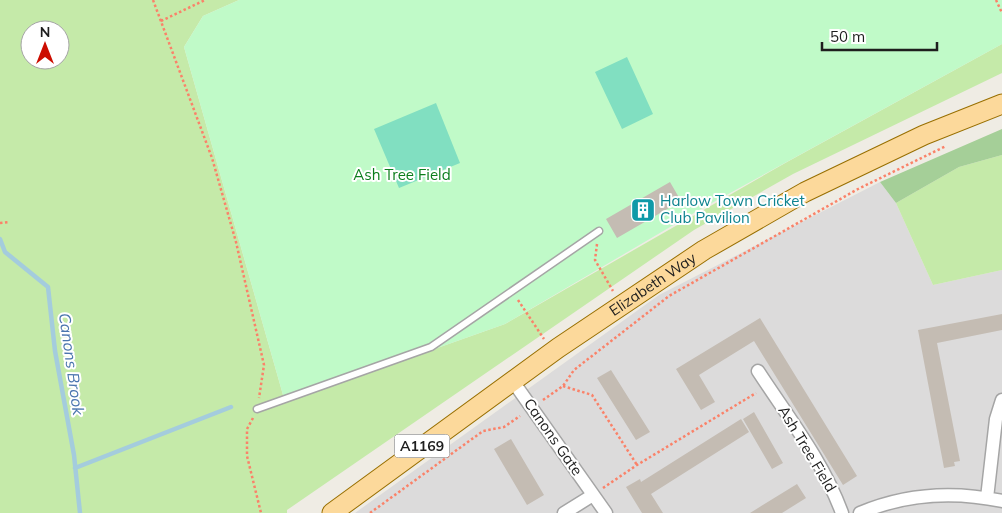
<svg xmlns="http://www.w3.org/2000/svg" width="1002" height="513" viewBox="0 0 1002 513" font-family="Mulish,sans-serif">
  <style>
    .residential { fill: #dcdbdb }
    .grass { fill: #c5eaa9; fill-rule: evenodd }
    .forest { fill: #a5cf98 }
    .park { fill: #c0fac8 }
    .pitch { fill: #81dfc1 }
    .lines { fill: none; stroke-linecap: round; stroke-linejoin: round }
    .stream { stroke: #a4ccdd; stroke-width: 4.5 }
    .building { fill: #c4bcb3 }
    .service-casing { stroke: #a5a5a5; stroke-width: 9 }
    .minor-casing { stroke: #a5a5a5; stroke-width: 15 }
    .primary-casing { stroke: #986f00; stroke-width: 21 }
    .path { stroke: #fa8269; stroke-width: 2.5; stroke-dasharray: 2.5 2.5; stroke-linecap: butt }
    .service { stroke: #fff; stroke-width: 6 }
    .minor { stroke: #fff; stroke-width: 12 }
    .primary { stroke: #fcd99b; stroke-width: 19 }
    .labels { text-anchor: middle; stroke-width: 4; stroke-linejoin: round; paint-order: stroke }
    .shield { fill: #fff; stroke: #626262; stroke-width: 1 }
    .shield-label { font-size: 14px; font-weight: bold; fill: #1e1e1e }
    .park-label { font-size: 15px; fill: #0b7d1c; stroke: #fff }
    .culture-label { font-size: 15px; fill: #0d838f; stroke: #fff; text-anchor: start }
    .street-label { font-size: 15px; fill: #1e1e1e; stroke: #fff }
    .water-label { font-size: 16px; font-style: italic; fill: #4a75ae; stroke: #fff }
  </style>
  <rect width="100%" height="100%" fill="#efece4"/>
  <path class="residential" d="M880,182l16,21 37,82 69,-15v243h-647l304,-218z"/>
  <path class="grass" d="M0,0h239l-36,16 -19,31 101,355 220,-78 282,-162 215,-118v29l-209,101 -99,56 -407,280v3h-287zM30,30h30v30h-30z
    M1002,155v115l-69,15 -37,-82 63,-36z"/>
  <path class="forest" d="M1002,129v26l-43,12 -63,36 -16,-21z"/>
  <path class="park" d="M239,0h763v44l-303,166 -194,114 -220,78 -101,-355 19,-31z"/>
  <path class="pitch" d="M627,57l26,57 -31,15 -27,-57z
    M436,103l24,60 -61,25 -25,-59z"/>
  <g class="lines">
    <path class="stream" d="M0,239l5,13 43,35 7,64 19,104 6,58
      M75,468l156,-61"/>
  </g>
  <path class="building" d="M670,182l11,19 -64,37 -11,-19z
    M1002,314v16l-65,13 23,118 -6,1 1,4 -11,2 -26,-138z
    M760,318l97,158 -14,9 -89,-144 -55,34 16,27 -14,8 -25,-41z
    M611,370l39,62 -14,8 -39,-62z
    M754,412l29,51 -11,6 -29,-50z
    M741,419l8,13 -98,62 12,19h-21l-16,-26 14,-8 1,3z
    M511,439l33,56 -17,10 -33,-56z
    M797,484l9,14 -24,15h-32z"/>
  <g class="lines">
    <defs>
      <path id="service" d="M257,409l174,-62 168,-116"/>
      <path id="minor" d="M758,371c30,46 65,90 84,142
        M512,380l94,133
        M987,498l9,-79 6,-19
        M564,513l29,-18
        M860,513c45,-19 94,-22 142,-12"/>
      <g id="primary">
        <path id="s1" d="M332,513l226,-165 146,-98 101,-58 119,-57 78,-31"/>
      </g>
    </defs>
    <use href="#service" class="service-casing"/>
    <use href="#minor" class="minor-casing"/>
    <use href="#primary" class="primary-casing"/>
    <path class="path" d="M153,0l59,158 24,84 28,123 -5,33
      M996,0l6,13
      M161,21l44,-21
      M0,223l9,-1
      M597,244l-2,16 18,31
      M518,300l26,39
      M563,386l29,9 45,70
      M543,400l20,-14 11,-16 95,-74 189,-107 88,-43
      M253,418l-6,11v27l14,57
      M603,488l34,-23 119,-72
      M370,513l113,-82 21,-4 16,-11"/>
    <use href="#service" class="service"/>
    <use href="#minor" class="minor"/>
    <use href="#primary" class="primary"/>
  </g>
  <defs>
    <symbol id="building-square" viewBox="-11 -11 22 22"><rect x="-9" y="-9" width="18" height="18" rx="4" fill="#0f9aa8" stroke="#fff"/><path d="M-4-6H4V6H1V3H-1V6H-4ZM-2.5-4.3h1.7v1.8h-1.7ZM.8-4.3h1.7v1.8H.8ZM-2.5-1h1.7V.8h-1.7ZM.8-1h1.7V.8H.8Z" fill="#fff"/></symbol>
  </defs>
  <g fill-rule="evenodd">
    <use href="#building-square" x="629" y="196" width="28" height="28"/>
  </g>
  <g class="labels">
    <rect class="shield" x="394.5" y="434.5" width="55" height="23" rx="4"/>
    <g class="shield-label">
      <text x="422" y="451">A1169</text>
    </g>
    <g class="park-label">
      <text x="402" y="180">Ash Tree Field</text>
    </g>
    <g class="culture-label">
      <text x="660" y="206">Harlow Town Cricket<tspan x="660" dy="17">Club Pavilion</tspan></text>
    </g>
    <g class="street-label">
      <text dy="5" stroke="none"><textPath href="#s1" startOffset="394">Elizabeth Way</textPath></text>
      <text transform="translate(553 437) rotate(55)" y="5">Canons Gate</text>
      <text transform="translate(807 449) rotate(59)" y="5">Ash Tree Field</text>
    </g>
    <g class="water-label">
      <text transform="translate(72 364) rotate(82)" y="6">Canons Brook</text>
    </g>
  </g>
  <g transform="translate(45 45)"><circle r="24" fill="#ffffff" stroke="#a5a5a5"/>
  <path d="M0-4L9 19L0 12L-9 19Z" fill="#cc0d00"/>
  <text y="-8" font-size="14" font-weight="bold" text-anchor="middle" fill="#1e1e1e">N</text>
  </g>
  <path d="M822 42v8h115v-8" fill="none" stroke="#1e1e1e" stroke-width="2.5"/>
  <text x="830" y="42" font-size="15" fill="#1e1e1e" stroke="#ffffff" stroke-width="4" paint-order="stroke">50 m</text>
</svg>
